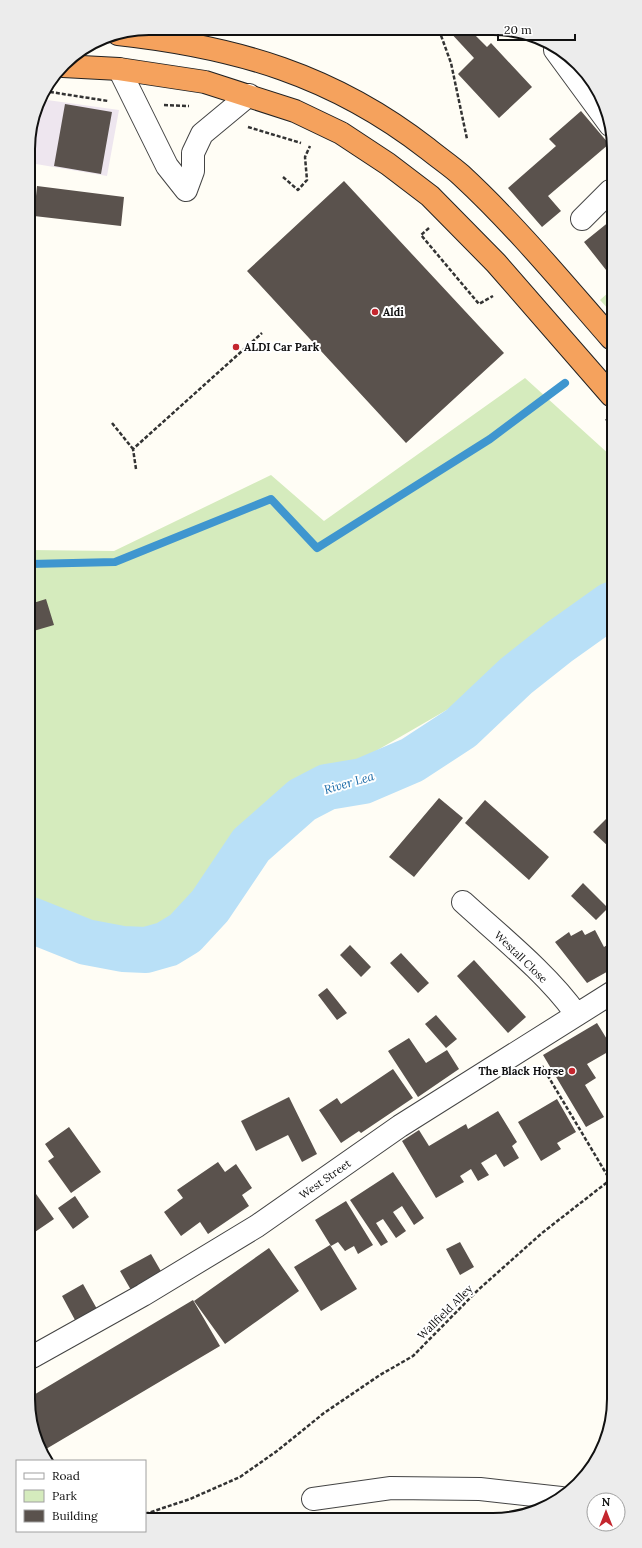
<svg xmlns="http://www.w3.org/2000/svg" width="642" height="1548" viewBox="0 0 642 1548" font-family="Lora,serif">
  <style>
    .industrial { fill: #eee6ef }
    .green { fill: #d5ebbd }
    .lines { fill: none; stroke-linecap: round; stroke-linejoin: round }
    .stream { stroke: #3f96cf; stroke-width: 8 }
    .river { stroke: #b9e0f7; stroke-width: 46 }
    .building { fill: #5a524d }
    .minor-casing { stroke: #444; stroke-width: 24 }
    .highway-casing { stroke: #222; stroke-width: 24 }
    .path { stroke: #333; stroke-width: 2.5; stroke-dasharray: 4 2; stroke-linecap: butt }
    .minor { stroke: #fff; stroke-width: 22 }
    .highway { stroke: #f5a25d; stroke-width: 22 }
    .poi-dot { fill: #c4262e; stroke: #fff; stroke-width: 1.5 }
    .labels { text-anchor: middle; stroke-width: 4; stroke-linejoin: round; paint-order: stroke }
    .poi-label { font-size: 11px; font-weight: bold; fill: #111; stroke: #fff; text-anchor: start }
    .street-label { font-size: 11px; fill: #111; stroke: #fff }
    .water-label { font-size: 12px; font-style: italic; fill: #1768a6; stroke: #fff }
    .rim { fill: none; stroke: #111; stroke-width: 2 }
  </style>
  <rect width="100%" height="100%" fill="#fffdf5"/>
  <path class="industrial" d="M40,99l79,11 -12,66 -71,-12 -7,59 -1,-82z"/>
  <path class="green" d="M610,291v20l-10,-11z
    M525,378l86,78v129l-74,48 -36,27 -44,44 -95,55 -46,14 -28,14 -67,66 -23,39 -17,21 -21,15 -31,5 -20,-1 -35,-10 -43,-20 -2,-352 85,1 157,-76 53,46z"/>
  <g class="lines">
    <path class="stream" d="M30,564l85,-2 156,-63 46,49 173,-109 75,-56"/>
    <path class="river" d="M31,920l55,22 37,7 23,1 21,-6 18,-11 25,-27 41,-61 51,-45 25,-13 36,-6 49,-21 49,-32 55,-52 43,-34 52,-37"/>
  </g>
  <path class="building" d="M448,30h25l-1,2 15,15 4,-4 41,44 -33,31 -41,-44 16,-16z
    M65,104l47,8 -11,62 -47,-8z
    M581,111l28,33 -61,52 13,15 -19,16 -34,-39 48,-42 -7,-7z
    M344,181l160,172 -98,90 -159,-172z
    M37,186l87,11 -3,29 -87,-10z
    M610,221v54l-26,-33z
    M46,599l8,26 -24,7v-28z
    M439,798l24,20 -49,59 -25,-20z
    M485,800l64,57 -20,23 -64,-57z
    M606,819l6,5v21l-2,3 -17,-16z
    M583,883l25,25 -12,12 -25,-24z
    M582,930l3,5 10,-5 9,17 8,-5v27l-25,14 -32,-41 14,-10 2,4z
    M350,945l21,22 -10,10 -21,-22z
    M401,953l28,30 -11,10 -28,-30z
    M474,960l52,57 -18,16 -51,-57z
    M327,988l20,25 -10,7 -19,-25z
    M436,1015l21,24 -11,9 -21,-24z
    M597,1023l16,26 -26,15 9,14 -11,7 19,32 -18,10 -43,-72z
    M409,1038l17,25 21,-13 12,19 -41,28 -30,-46z
    M393,1069l20,29 -52,35 -2,-2 -18,12 -22,-33 18,-12 4,6z
    M289,1097l28,57 -15,8 -14,-27 -32,16 -15,-30z
    M557,1099l19,33 -19,11 4,6 -20,12 -23,-39z
    M498,1111l19,31 -5,4 7,12 -15,9 -8,-13 -15,9 8,12 -11,6 -7,-12 -11,7 4,6 -28,16 -34,-57 17,-11 10,16 37,-22 2,5z
    M69,1127l32,45 -30,21 -23,-32 6,-4 -9,-13z
    M218,1162l7,10 11,-8 16,24 -10,7 7,11 -41,28 -8,-12 -19,14 -17,-24 19,-14 -6,-8z
    M393,1172l31,46 -10,7 -12,-19 -9,6 13,19 -10,7 -13,-19 -7,4 12,19 -7,4 -31,-46z
    M31,1187l23,32 -22,15z
    M75,1196l14,21 -16,12 -15,-21z
    M346,1201l27,44 -15,9 -4,-8 -9,5 -7,-9 -7,4 -16,-26z
    M460,1242l14,25 -14,8 -14,-26z
    M330,1245l27,44 -36,22 -27,-44z
    M269,1248l30,43 -74,53 -31,-43z
    M151,1254l11,19 -31,17 -11,-19z
    M83,1284l14,25 -22,11 -13,-24z
    M193,1300l27,46 -179,106 -9,-22v-34z"/>
  <g class="lines">
    <defs>
      <path id="minor" d="M555,50l55,75
        M119,69l48,97 19,24
        M186,190l7,-19v-18l9,-19 47,-39
        M582,219l28,-28
        M463,902c36,33 86,73 113,112
        M32,1357l111,-62 114,-69 143,-100 213,-134
        M313,1499l78,-11 89,1 81,9"/>
      <path id="highway" d="M118,34c118,13 215,41 310,115 11,9 23,17 33,26 54,50 101,107 150,163
        M63,66l56,3 86,13 90,29 46,22 47,31 42,32 66,67 115,132"/>
    </defs>
    <use href="#minor" class="minor-casing"/>
    <use href="#highway" class="highway-casing"/>
    <path class="path" d="M439,30l12,33 16,76
      M44,91l64,10
      M164,105l25,1
      M248,127l53,16
      M283,177l15,13 9,-10 -2,-23 5,-11
      M429,228l-8,7 58,69 14,-8
      M606,419l5,6
      M112,423l21,26
      M136,469l-3,-20 129,-116
      M145,1514l45,-15 50,-22 37,-26 47,-38 56,-38 33,-19 65,-66 64,-57 68,-53 -68,-114"/>
    <use href="#minor" class="minor"/>
    <use href="#highway" class="highway"/>
  </g>
  <g class="poi-dot">
    <circle cx="375" cy="312" r="4"/>
    <circle cx="236" cy="347" r="4"/>
    <circle cx="572" cy="1071" r="4"/>
  </g>
  <g class="labels">
    <g class="poi-label">
      <text x="383" y="316">Aldi</text>
      <text x="244" y="351">ALDI Car Park</text>
      <text x="564" y="1075" text-anchor="end">The Black Horse</text>
    </g>
    <g class="street-label">
      <text transform="translate(521 957) rotate(44)" y="4">Westall Close</text>
      <text transform="translate(325 1179) rotate(-35)" y="4">West Street</text>
      <text transform="translate(445 1312) rotate(-45)" y="4">Wallfield Alley</text>
    </g>
    <g class="water-label">
      <text transform="translate(349 783) rotate(-16)" y="4">River Lea</text>
    </g>
  </g>
  <path d="M0 0H642V1548H0ZM149 35H493A114 114 0 0 1 607 149V1399A114 114 0 0 1 493 1513H149A114 114 0 0 1 35 1399V149A114 114 0 0 1 149 35Z" fill="#ececec" fill-rule="evenodd"/>
  <path class="rim" d="M149 35H493A114 114 0 0 1 607 149V1399A114 114 0 0 1 493 1513H149A114 114 0 0 1 35 1399V149A114 114 0 0 1 149 35Z"/>
  <rect x="16" y="1460" width="130" height="72" fill="#ffffff" stroke="#a0a0a0"/>
  <rect x="24" y="1473" width="20" height="6" fill="#ffffff" stroke="#a0a0a0"/>
  <text x="52" y="1480" font-size="12" fill="#111111">Road</text>
  <rect x="24" y="1490" width="20" height="12" fill="#d5ebbd" stroke="#a0a0a0"/>
  <text x="52" y="1500" font-size="12" fill="#111111">Park</text>
  <rect x="24" y="1510" width="20" height="12" fill="#5a524d" stroke="#a0a0a0"/>
  <text x="52" y="1520" font-size="12" fill="#111111">Building</text>
  <g transform="translate(606 1512)"><circle r="19" fill="#ffffff" stroke="#a0a0a0"/>
  <path d="M0-3L7 15L0 10L-7 15Z" fill="#c4262e"/>
  <text y="-6" font-size="11" font-weight="bold" text-anchor="middle" fill="#111111">N</text>
  </g>
  <path d="M498 34v6h77v-6" fill="none" stroke="#111111" stroke-width="2"/>
  <text x="504" y="34" font-size="12" fill="#111111" stroke="#ffffff" stroke-width="3" paint-order="stroke">20 m</text>
</svg>
